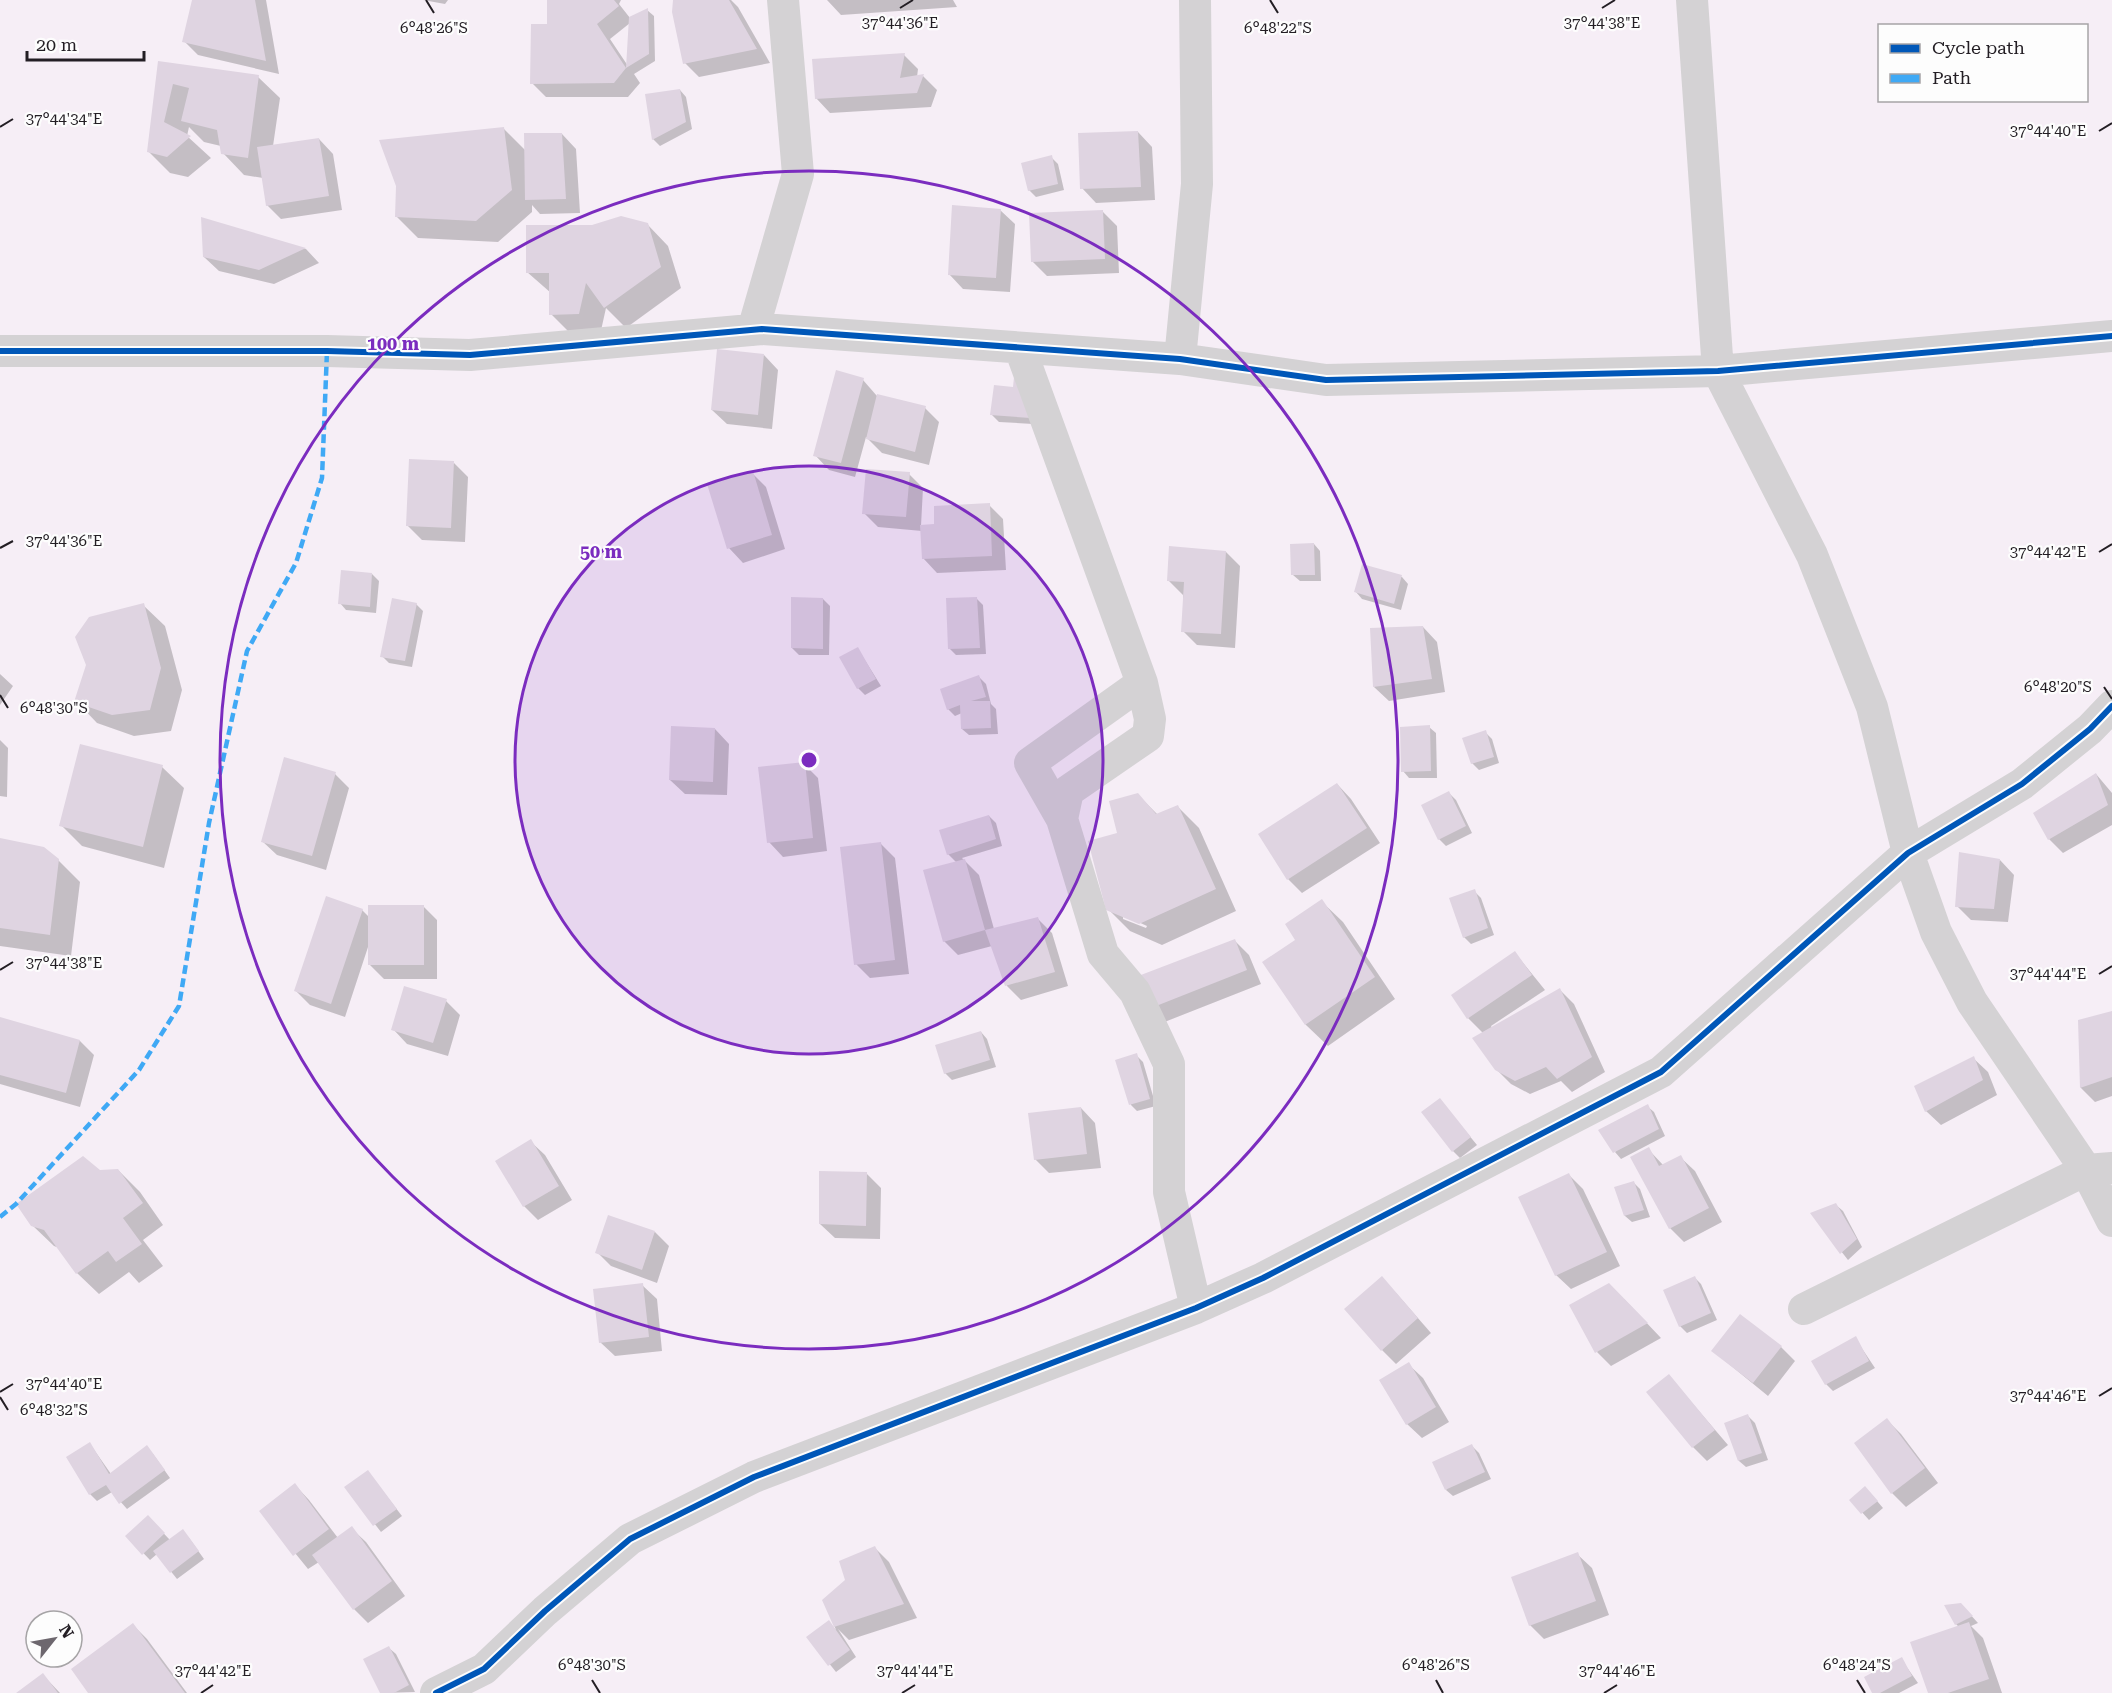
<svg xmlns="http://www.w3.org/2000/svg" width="2112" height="1693" viewBox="0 0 2112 1693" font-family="'Roboto Serif',serif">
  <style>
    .shadow { fill: #0003; fill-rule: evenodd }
    .building { fill: #dfd4e1 }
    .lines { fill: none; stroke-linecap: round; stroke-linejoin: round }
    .minor { stroke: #d4d2d4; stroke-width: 32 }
    .quiet { stroke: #3fa9f5; stroke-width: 4.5; stroke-dasharray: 9 4.5; stroke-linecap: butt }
    .cycleway-casing { stroke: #fdfdfd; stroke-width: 10 }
    .cycleway { stroke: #0057b8; stroke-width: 6 }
    .ticks { fill: none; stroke: #231e24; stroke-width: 2 }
    .ring { fill: none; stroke: #7b2cbf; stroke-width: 3 }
    .ticks-label { font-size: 15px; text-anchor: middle; fill: #231e24; stroke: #fdfdfd; stroke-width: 4.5; stroke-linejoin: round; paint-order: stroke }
    .centre { fill: #7b2cbf; stroke: #fdfdfd; stroke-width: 3 }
    .ring-label { font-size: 18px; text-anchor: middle; font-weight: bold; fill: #7b2cbf; stroke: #fdfdfd; stroke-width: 4.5; stroke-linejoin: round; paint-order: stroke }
  </style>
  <rect width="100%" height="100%" fill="#f6eef6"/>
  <path class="shadow" d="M194,0h72l13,74 -81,-19 -14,-14z
    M423,0h25l-3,4z
    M547,0h74l-2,4 11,14 17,-8 7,6 1,45 -21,13 6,9 -12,14h-82l-14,-14 17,-57zM630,23l-2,43 -18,-27z
    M674,0h57l7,7 32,56 -71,14 -14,-14z
    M953,0l4,7 -116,8 -14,-15z
    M904,55l14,14 -1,8 6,-1 14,14 -6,17 -101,6 -14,-15z
    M159,63l99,14 22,21 -7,48 46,-7 14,15 9,56 -61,9 -14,-14 -4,-27 -19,-3 -21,-22 -2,-7 -17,-4 -15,-15 -2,9 24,22 -23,19 -18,-4 -21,-21z
    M680,90l6,7 6,32 -32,17 -7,-7z
    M504,129l22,22 36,-17 14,15 4,64 -40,1 -8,-9v7l-34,30 -80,-4 -21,-21z
    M1138,132l14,15 3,53 -59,3 -14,-15z
    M1051,157l7,7 6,26 -28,7 -7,-7z
    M1000,210l15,14 -5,68 -47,-3 -14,-15z
    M1103,212l14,14 2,47 -72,3 -15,-15z
    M202,219l104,30 13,14 -45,21 -55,-13 -15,-14z
    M647,224l21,22 13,42 -55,40 -20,-20 -6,27h-28l-21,-21v-21l-24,-21z
    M764,355l14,15 -6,59 -45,-5 -15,-14z
    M863,380l14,16 48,12 14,14 -10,43 -47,-12 -16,-16 -11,40 -26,-7 -14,-15z
    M995,386l55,39 -51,-3 -7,-7z
    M454,463l14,14 -3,65 -43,-2 -15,-15z
    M752,473l14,14 19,62 -42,14 -14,-15z
    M909,474l14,14 -2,38h15l53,-21 14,14 3,51 -69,3 -14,-15 -1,-27 -44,-4 -14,-14z
    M1314,544l6,7 1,30h-21l-7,-6z
    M1226,552l14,14 -5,82 -38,-3 -14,-14v-36l-14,-14z
    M1363,566l39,11 6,7 -7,26 -39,-11 -6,-7z
    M372,574l7,7 -3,32 -30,-3 -6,-7z
    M823,599l7,7 -1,49h-30l-7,-7z
    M977,599l6,6 3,49 -30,1 -7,-7z
    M416,604l7,7 -11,56 -23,-4 -7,-7z
    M143,605l22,21 17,64 -11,41 -37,5 -37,-13 -21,-22z
    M1423,627l14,15 8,50 -56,9 -15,-14z
    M858,649l23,37 -16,9 -7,-7z
    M0,674l13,12 -13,19z
    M979,677l7,7 5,20 5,5 2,25 -29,1 -7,-6v-16l-7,3 -7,-7z
    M1429,727l7,6 1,45h-28l-6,-7z
    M715,729l14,15 -2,51 -42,-1 -15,-14z
    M1485,732l7,7 7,24 -20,7 -7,-7z
    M0,740l8,8 -1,49 -7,-1z
    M804,764l14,14 9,73 -44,6 -14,-15z
    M162,767l22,21 -20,80 -82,-22 -21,-21z
    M335,774l14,14 -23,82 -49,-15 -15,-14z
    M2096,774l16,19v32l-49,28 -14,-14z
    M1337,784l14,15 29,44 -78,50 -14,-14z
    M1449,793l7,7 16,33 -26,13 -7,-7z
    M1138,795l20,20 19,-9 22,22 37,83 -74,34 -32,-14 -22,-22 11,-75zM1123,915l24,11 -1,2 -23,-9z
    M989,816l7,7 6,23 -40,12 17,17 15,54 44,-10 14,14 16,53 -47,14 -14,-14 -15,-40 -34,9 -14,-14 13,-78 -9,-9z
    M0,840l58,20 22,22 -9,74 -71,-10z
    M881,844l14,14 14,116 -39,4 -14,-14z
    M2000,860l14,15 -6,47 -37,-2 -14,-14z
    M1474,891l7,7 13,37 -23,9 -7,-7z
    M1321,901l22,21 52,77 -67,47 -22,-21 -42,-63 33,-22z
    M423,906l14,14v59h-53l-14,-14 -1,-21 -24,73 -35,-12 -14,-14 66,-81 8,8z
    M1234,940l15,15 12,29 -99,39 -15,-14z
    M1515,953l30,37 -54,36 1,2 68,-38 14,14 31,68 -33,20 -11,-11 -31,13 -19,-10 -15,-15 -13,-36 -15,-15z
    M446,1001l14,14 -12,41 -41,-12 -14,-15z
    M2112,1012v84l-17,6 -14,-14 -2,-67z
    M0,1019l80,22 14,14 -14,52 -80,-23z
    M981,1032l6,7 9,28 -44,13 -7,-7z
    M1136,1055l7,7 13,44 -19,5 -6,-6 -14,-44z
    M1973,1058l15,14 9,23 -56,30 -15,-14 -10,-25z
    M1440,1100l37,45 -17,13 -7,-7z
    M1647,1106l7,6 11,24 -44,23 -6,-7z
    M1081,1108l14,15 6,45 -52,5 -14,-14z
    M530,1141l15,14 27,45 -34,20 -14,-14z
    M1648,1149l16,17 16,-9 15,14 27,51 -38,20 -14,-14z
    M118,1170l22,22 23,33 -20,15 20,26 -24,17 -10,-11 -30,22 -22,-21 -18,-25 -5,-2 -22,-21 68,-53z
    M866,1173l15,15 -1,51 -45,-1 -15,-14z
    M1569,1175l14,14 37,77 -49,23 -15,-14z
    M1634,1183l6,6 10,28 -18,5 -7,-6 -9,-28z
    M1836,1205l7,6 19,36 -14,13 -36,-46z
    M655,1232l14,14 -12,37 -46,-17 -14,-14z
    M1694,1277l7,7 16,36 -30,13 -7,-7z
    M642,1285l15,14 5,52 -47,5 -15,-14z
    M1396,1293l35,40 -35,31 -14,-14z
    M1624,1299l37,39 -50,28 -14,-14z
    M1855,1338l20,30 -42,23 -7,-7z
    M1781,1347l14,14 -27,35 -55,-45z
    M1408,1364l15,14 26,44 -27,16 -15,-14z
    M1669,1376l59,69 -21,16 -14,-14z
    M1748,1416l7,7 13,37 -22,7 -7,-6 -13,-37z
    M1887,1420l14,14 37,49 -32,24 -14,-14z
    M90,1444l21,30 42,-20 17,24 -43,31 -15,-17 -15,9 -7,-7z
    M1472,1446l7,7 12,26 -38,17 -7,-6z
    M368,1472l34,44 -21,16 -35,-45z
    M295,1485l14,15 29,38 13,-10 15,14 39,54 -37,27 -14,-14 -35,-47 -11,7 -47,-58z
    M1872,1495l11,13 -14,12 -18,-20z
    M148,1517l22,23 19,-2 15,21 -27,20 -20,-25 -7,6 -23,-24z
    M875,1548l14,14 28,56 -68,22 -11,-11 18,28 -20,15 -28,-35 20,-15 8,8 -12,-29 23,-20z
    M1577,1554l15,14 17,47 -65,24 -14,-14z
    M1968,1612l10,11 -7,3 12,12 19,55h-72l29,-66 -3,-3z
    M133,1625l14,14 40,54h-97z
    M389,1648l7,6 19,38 -33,1z
    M1901,1659l17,24 -19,10h-25z
    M43,1675l17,18h-41z"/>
  <path class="building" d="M192,0h63l11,61 -84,-19z
    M547,0h67l5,6 -22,18 29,44 -12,15 -84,1 1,-60h16z
    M673,0h56l28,49 -74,15 -11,-52z
    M648,8l1,46 -23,14 3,-51z
    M905,53l-5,25 24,-4 -7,19 -102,6 -3,-40z
    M158,61l101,14 -11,83 -27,-4 -4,-24 -36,-9 8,-33 -16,-4 -9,38 27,14 -24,21 -20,-5z
    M680,89l6,33 -34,18 -7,-46z
    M504,127l8,63 -36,31 -81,-4 1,-31 -17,-46z
    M1138,131l3,56 -61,2 -2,-56z
    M524,133h38l4,66 -41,1z
    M319,138l10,58 -63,10 -9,-59z
    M1052,155l6,29 -30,7 -7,-28z
    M952,205l49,4 -5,69 -48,-3z
    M1103,210l2,49 -74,3 -2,-49z
    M621,216l27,7 13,44 -57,41 -18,-25 -7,31 -30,1v-42h-23v-48h66z
    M201,217l105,31 -47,22 -56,-13z
    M717,349l47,5 -6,61 -47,-5z
    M1015,367l30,52 -55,-4 4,-30 19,2z
    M836,370l28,8 -23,85 -28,-7z
    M877,394l49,12 -11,46 -49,-13z
    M409,459l45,2 -3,67 -45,-2z
    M866,469l44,3 -4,45 -44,-3z
    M753,471l19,64 -45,14 -20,-65z
    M990,503l2,53 -70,3 -2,-34 14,-1v-18z
    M1314,543l1,32h-24l-1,-31z
    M1169,546l57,5 -5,83 -40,-2 3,-50 -17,-1z
    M1362,564l40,11 -8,29 -40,-12z
    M341,570l31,3 -2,34 -32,-3z
    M791,597l32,1v51l-32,-1z
    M977,597l3,51 -32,1 -2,-51z
    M392,598l25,5 -12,58 -25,-4z
    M144,603l17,65 -11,42 -38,5 -38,-13 12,-37 -11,-28 14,-20z
    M1423,626l9,53 -59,8 -3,-59z
    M858,647l18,32 -19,10 -18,-32z
    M979,675l7,22 -15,4h19l1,27 -30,1 -1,-24 -13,5 -7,-21z
    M1430,725l1,46 -30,1 -1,-45z
    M671,726l44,2 -2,54 -44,-2z
    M1486,730l8,27 -23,7 -9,-26z
    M80,744l83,21 -20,82 -84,-21z
    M284,757l52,15 -24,84 -51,-14z
    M805,762l8,76 -46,5 -9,-76z
    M2096,773l12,32 -60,35 -15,-27z
    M1337,783l30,45 -80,52 -29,-46z
    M1449,791l17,35 -28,14 -17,-35z
    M1138,793l18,21 22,-9 38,84 -77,35 -33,-14 -18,-69 29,-8 -8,-32z
    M989,815l7,24 -49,16 -8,-25z
    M0,838l44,9 15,12 -9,76 -50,-7z
    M881,842l14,118 -41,5 -14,-118z
    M1959,852l41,7 -6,50 -39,-2z
    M965,859l20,71 -42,12 -20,-72z
    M1475,889l13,39 -25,10 -14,-40z
    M326,896l37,13 -32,95 -37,-13z
    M1322,899l53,78 -70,48 -43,-63 33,-22 -10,-16z
    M368,905h56v60h-56z
    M1038,917l17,55 -50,14 -20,-56z
    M1235,939l12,31 -101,40 -13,-32z
    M1515,951l17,24 -65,44 -16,-24z
    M404,986l43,13 -14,44 -42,-13z
    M1560,988l32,69 -35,22 -11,-12 -31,14 -20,-11 -23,-32z
    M2112,1011v66l-32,11 -2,-68z
    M0,1017l80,23 -14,53 -66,-18z
    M981,1031l9,29 -46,14 -9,-29z
    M1137,1053l13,46 -21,6 -14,-45z
    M1974,1056l9,24 -58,32 -11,-26z
    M1440,1098l31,39 -19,15 -31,-40z
    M1648,1104l11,25 -46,24 -15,-23z
    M1081,1107l6,47 -53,6 -6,-47z
    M531,1139l28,47 -36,21 -28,-46z
    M1649,1147l10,19 22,-11 28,53 -40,21 -39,-72z
    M83,1156l17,14 18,-1 25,34 -20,15 19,26 -26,18 -8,-11 -32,23 -32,-44 -13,-4 -15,-22z
    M819,1171l48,1 -1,54 -47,-2z
    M1569,1173l38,79 -52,24 -37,-79z
    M1634,1181l10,29 -20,6 -10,-29z
    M1836,1203l21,36 -17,15 -30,-41z
    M608,1215l47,16 -13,39 -47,-17z
    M1382,1276l36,42 -37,33 -37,-42z
    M1695,1276l16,37 -32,14 -16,-37z
    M643,1283l6,54 -50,6 -6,-54z
    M1609,1283l39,40 -53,30 -26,-48z
    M1740,1314l42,32 -29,37 -42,-32z
    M1856,1336l13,25 -44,24 -14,-24z
    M1409,1362l27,45 -30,18 -27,-45z
    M1669,1374l46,56 -23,18 -46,-56z
    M1748,1414l14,39 -24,8 -14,-38z
    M1887,1418l38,50 -34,26 -37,-51z
    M90,1442l19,32 38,-29 18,25 -46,34 -13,-19 -17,10 -23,-38z
    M1472,1444l13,28 -40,18 -13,-28z
    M368,1470l29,39 -24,17 -29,-39z
    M295,1483l34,46 -36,27 -34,-45z
    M1865,1486l13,15 -17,13 -12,-14z
    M148,1515l17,18 -23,22 -17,-19z
    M352,1526l40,55 -39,29 -41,-55z
    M183,1529l16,22 -29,22 -17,-22z
    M875,1546l29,58 -70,23 -12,-27 23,-20 -6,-19z
    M1578,1552l18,49 -67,25 -18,-49z
    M1961,1603l12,13 -18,9 -11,-20z
    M829,1620l21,30 -22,16 -22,-29z
    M1969,1622l20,57 -41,14h-20l-18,-51z
    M133,1623l52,70h-97l-17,-24z
    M389,1646l20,39 -15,8h-14l-17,-34z
    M1902,1657l10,19 -32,17h-8l-8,-16z
    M43,1673l15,20h-42z"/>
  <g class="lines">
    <path class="minor" d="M1692,0l26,371 94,184 60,152 36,146 28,79 36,70 114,168 26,51
      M753,330l45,-156 -15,-174
      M1020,348l122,335 8,36 -2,17 -80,55 -6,28 41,135 32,38 34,72v128l27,116
      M0,351h327l143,4 292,-26 418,30 146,21 392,-9 394,-35
      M1180,359l17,-175 -2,-184
      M1062,819l-32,-56 112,-80
      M1804,1309l282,-139 26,-2
      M436,1693l48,-24 61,-58 85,-72 124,-62 442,-169 67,-30 398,-206 247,-219 114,-69 68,-55 22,-23"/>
    <path class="quiet" d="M0,1217l16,-13 123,-134 40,-64 30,-183 38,-172 49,-88 26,-85 5,-127"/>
    <defs>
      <path id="cycleway" d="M0,351h327l143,4 292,-26 418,30 146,21 392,-9 394,-35
        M436,1693l48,-24 61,-58 85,-72 124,-62 442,-169 67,-30 398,-206 247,-219 114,-69 68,-55 22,-23"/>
    </defs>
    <use href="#cycleway" class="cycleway-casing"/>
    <use href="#cycleway" class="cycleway"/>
  </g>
  <path class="ticks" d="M426,0l8,13M1270,0l8,13M900,8l13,-8M1602,8l13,-8M0,127l13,-8M2099,131l13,-8M0,548l13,-7M2099,552l13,-8M2104,687l8,12M0,695l8,13M0,970l13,-8M2099,974l13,-8M0,1392l13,-8M2099,1396l13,-8M0,1397l8,13M592,1680l8,13M1436,1680l7,13M1857,1680l8,13M201,1693l12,-8M902,1693l13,-8M1604,1693l13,-8"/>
  <circle cx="809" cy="760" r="294" fill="#7b2cbf" fill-opacity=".12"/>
  <g class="ring">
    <circle cx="809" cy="760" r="294"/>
    <circle cx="809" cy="760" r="589"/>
  </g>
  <g class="ticks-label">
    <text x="900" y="28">37°44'36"E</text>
    <text x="1602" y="28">37°44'38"E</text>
    <text x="434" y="33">6°48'26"S</text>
    <text x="1278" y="33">6°48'22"S</text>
    <text x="64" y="124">37°44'34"E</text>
    <text x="2048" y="136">37°44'40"E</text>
    <text x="64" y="546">37°44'36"E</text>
    <text x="2048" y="557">37°44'42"E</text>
    <text x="2058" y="692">6°48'20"S</text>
    <text x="54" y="713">6°48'30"S</text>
    <text x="64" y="968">37°44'38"E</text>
    <text x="2048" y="979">37°44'44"E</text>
    <text x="64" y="1389">37°44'40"E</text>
    <text x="2048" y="1401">37°44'46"E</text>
    <text x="54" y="1415">6°48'32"S</text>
    <text x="592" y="1670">6°48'30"S</text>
    <text x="1436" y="1670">6°48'26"S</text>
    <text x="1857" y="1670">6°48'24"S</text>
    <text x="213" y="1676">37°44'42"E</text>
    <text x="915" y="1676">37°44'44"E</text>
    <text x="1617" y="1676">37°44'46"E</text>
  </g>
  <circle cx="809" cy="760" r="9" class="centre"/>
  <g class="ring-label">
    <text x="393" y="350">100 m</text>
    <text x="601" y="558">50 m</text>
  </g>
  <rect x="1878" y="24" width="210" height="78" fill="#fdfdfd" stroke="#a6a4a6" stroke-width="1.5"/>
  <rect x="1890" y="44" width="30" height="9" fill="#0057b8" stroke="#a6a4a6" stroke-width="1.5"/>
  <text x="1932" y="54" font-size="18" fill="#231e24">Cycle path</text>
  <rect x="1890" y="74" width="30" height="9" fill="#3fa9f5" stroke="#a6a4a6" stroke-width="1.5"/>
  <text x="1932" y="84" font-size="18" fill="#231e24">Path</text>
  <g transform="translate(54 1639) rotate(59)"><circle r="28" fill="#fdfdfd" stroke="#a6a4a6" stroke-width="1.5"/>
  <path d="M0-4.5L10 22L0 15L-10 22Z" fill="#6d676e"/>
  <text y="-9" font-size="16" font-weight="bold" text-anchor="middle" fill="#231e24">N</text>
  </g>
  <path d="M27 51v9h117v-9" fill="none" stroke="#231e24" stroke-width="3"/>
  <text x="36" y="51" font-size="18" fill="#231e24" stroke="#fdfdfd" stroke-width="4.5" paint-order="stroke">20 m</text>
</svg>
